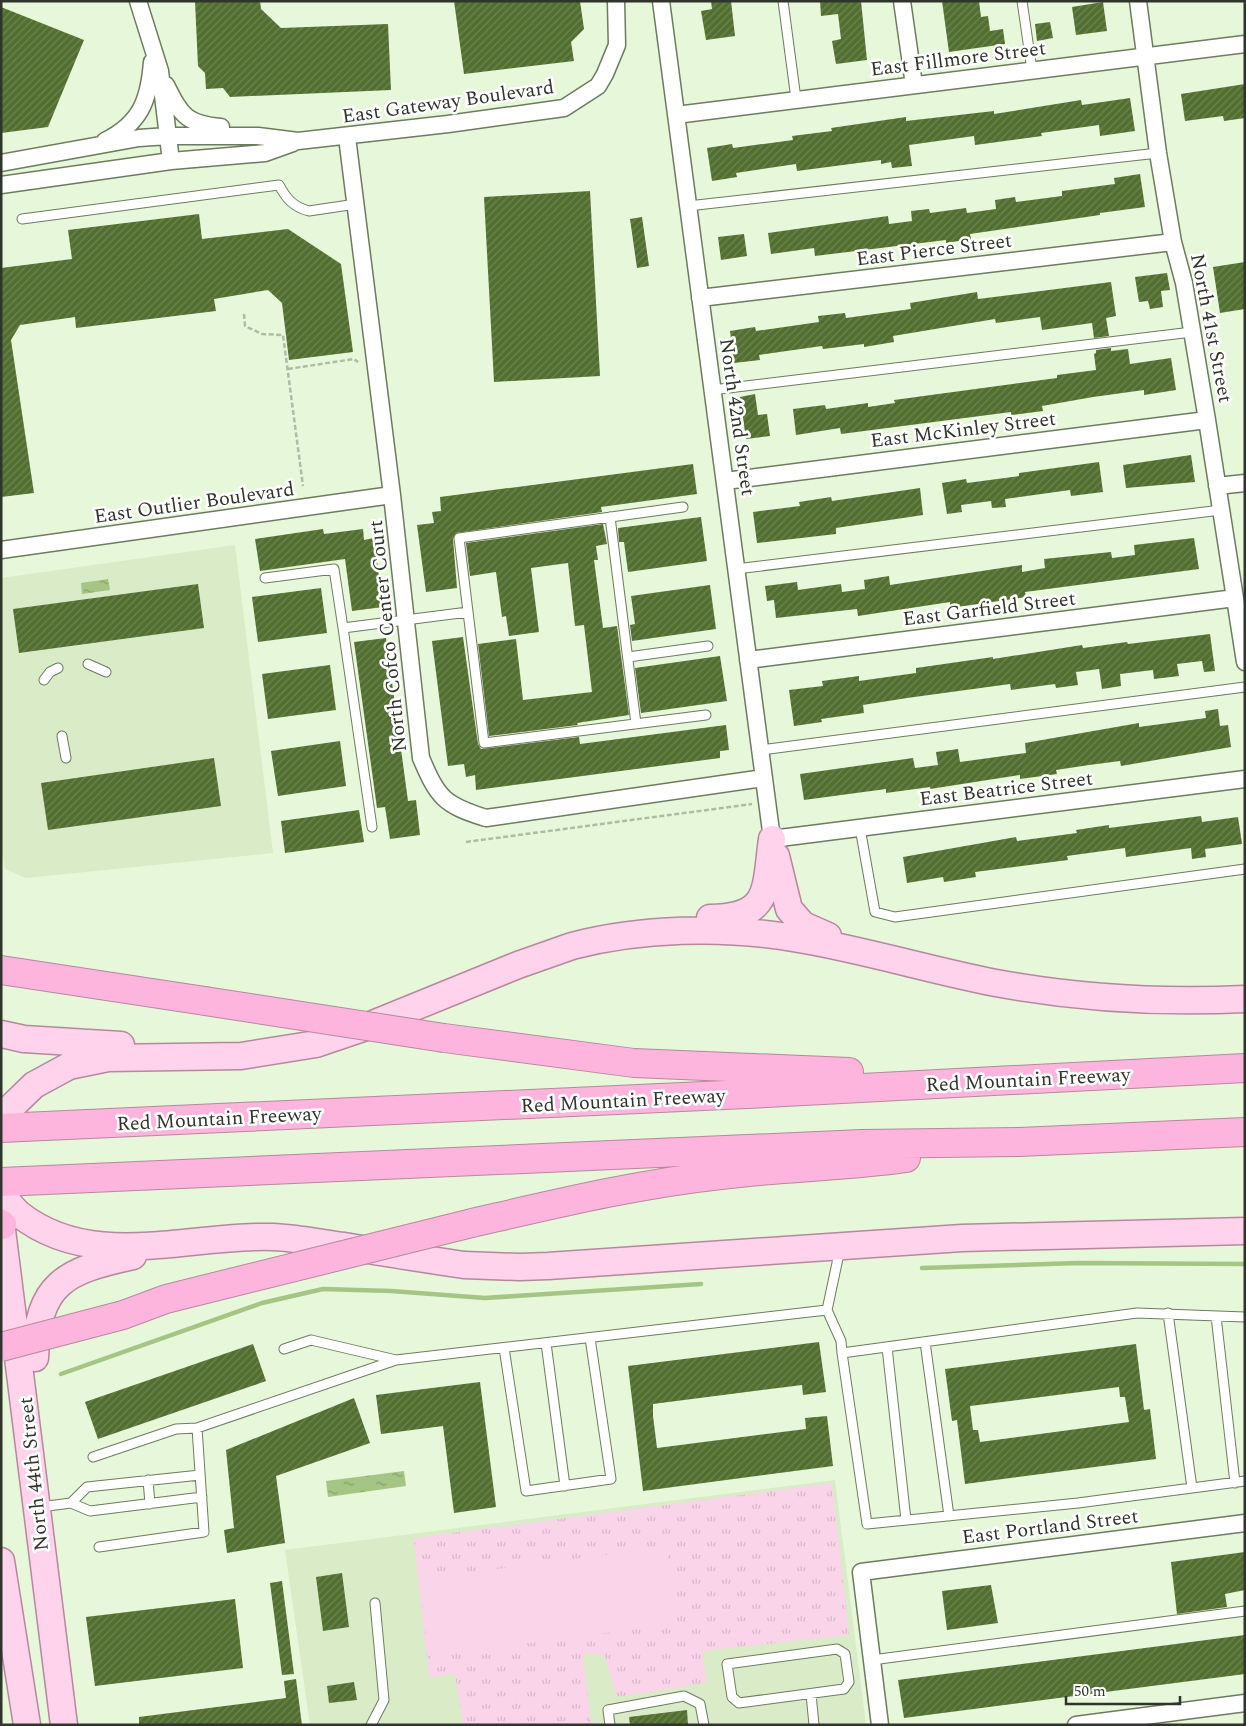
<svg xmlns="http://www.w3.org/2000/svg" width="1246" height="1726" viewBox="0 0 1246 1726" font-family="Spectral,serif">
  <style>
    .built { fill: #d9ebc7 }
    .grass { fill: url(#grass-tufts) }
    .pitch { fill: #fad4e8 }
    .water { fill: url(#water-ripples) }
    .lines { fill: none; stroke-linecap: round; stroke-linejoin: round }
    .stream { stroke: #a4c583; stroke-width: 4.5 }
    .building { fill: url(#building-hatch); fill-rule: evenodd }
    .lane-casing { stroke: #6d7b60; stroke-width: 11 }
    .street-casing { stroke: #6d7b60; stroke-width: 19 }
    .primary-casing { stroke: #b6889e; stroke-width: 29 }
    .highway-casing { stroke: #b6889e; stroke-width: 30 }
    .path { stroke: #afbca4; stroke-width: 2.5; stroke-dasharray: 5 2.5; stroke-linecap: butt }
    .lane { stroke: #fff; stroke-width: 9 }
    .street { stroke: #fff; stroke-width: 16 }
    .primary { stroke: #fed3eb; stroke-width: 26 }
    .highway { stroke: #feb5dd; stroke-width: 28 }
    .highway-bridge-casing { stroke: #b6889e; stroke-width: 30; stroke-linecap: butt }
    .highway-bridge { stroke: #feb5dd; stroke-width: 28 }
    .labels { text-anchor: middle; stroke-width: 5; stroke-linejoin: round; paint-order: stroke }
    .street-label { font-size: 20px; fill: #2f352a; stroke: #fff }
  </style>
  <defs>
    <pattern id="grass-tufts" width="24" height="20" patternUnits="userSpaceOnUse" patternTransform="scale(1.25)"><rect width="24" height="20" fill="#fad4e8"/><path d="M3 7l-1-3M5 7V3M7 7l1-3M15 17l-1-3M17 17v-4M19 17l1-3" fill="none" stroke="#d7b7c7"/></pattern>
    <pattern id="water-ripples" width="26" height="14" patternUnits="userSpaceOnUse" patternTransform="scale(1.25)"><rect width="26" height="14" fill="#a4c583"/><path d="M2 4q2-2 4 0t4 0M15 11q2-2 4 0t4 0" fill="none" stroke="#86a16b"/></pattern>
    <pattern id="building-hatch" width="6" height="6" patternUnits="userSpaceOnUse" patternTransform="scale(1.25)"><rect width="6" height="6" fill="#526f30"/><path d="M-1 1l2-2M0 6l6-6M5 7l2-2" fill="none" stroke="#6e8454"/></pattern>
  </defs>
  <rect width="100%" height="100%" fill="#e7f7d9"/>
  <path class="built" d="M235,545l38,308 -247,25 -21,-9 -4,-22v-269z
    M835,1480l31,245h-556l-25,-175z"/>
  <path class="grass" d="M832,1483l17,152 -146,16 3,32 -89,14 -13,-43h-21l8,71h-128l-8,-51 -26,3 -15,-139z"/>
  <path class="pitch" d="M666,1547l10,77 -247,32 -10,-77z"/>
  <path class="water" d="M108,579l2,11 -28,4 -1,-11z
    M404,1471l2,15 -78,11 -2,-16z"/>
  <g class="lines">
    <path class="stream" d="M922,1268l156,-5 167,1
      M61,1374l201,-71 61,-14 68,2 94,7 216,-14"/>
  </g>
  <path class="building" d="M195,1h65l1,8 20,19 107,-4 3,66 -161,7 -7,-9 -17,1 -1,-16 -7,-7z
    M454,1h126l4,28 -13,13 3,19 -110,13z
    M711,1h20l4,35 -29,4 -5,-29 11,-2z
    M820,1h41l6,59 -31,4 -4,-23 9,-2 -3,-25 -17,2z
    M942,1h37l2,16 7,-1 2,15 13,-2 2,15 -56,8z
    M1103,2l4,29 -31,4 -4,-28z
    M1,7l83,33 -36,87 -47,6z
    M1050,22l3,16 -16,3 -2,-17z
    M1245,84v34l-21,3 -1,-5 -38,5 -4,-27z
    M1130,98l5,33 -35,5 -1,-11 -58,8 1,3 -67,9 -1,-9 -65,9 3,21 -20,2 -1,-6 -10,2v-4l-84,11 -1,-7 -60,9 1,4 -25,4 -5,-33 25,-4 1,4 60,-8 -1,-4 40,-5 -1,-3 75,-11v4l88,-10v3l87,-14 1,5z
    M1140,174l5,33 -45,6v2l-130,19 1,5 -25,4v-3l-131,16 -1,-8 -43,6 -3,-21 120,-17 1,8 23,-3 -1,-10 18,-2 1,4 36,-5 1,5 29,-4 -1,-9 20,-3 1,5 46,-6v-5l53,-7 -1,-6z
    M590,191l10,185 -106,6 -10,-185z
    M199,214l3,25 86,-10 53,35 12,88 -64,8 -7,-57 -14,-13 -54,9 2,12 -140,17 -1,-11 -55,8 -9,15 23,153 -33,4v-229l71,-9 -4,-29z
    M642,217l7,49 -12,2 -7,-49z
    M744,234l3,22 -26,4 -3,-23z
    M1245,262v47l-25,4 -7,-46z
    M1167,273l3,17 -9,1 2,16 -13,2 -2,-8 -9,1 -4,-25z
    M1111,282l5,34 -10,2 3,18 -15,2 -2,-15 -50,7 -2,-13 -44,6 -1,-4 -102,17 1,6 -30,5v-3l-41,5 -1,-3 -63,9 1,5 -26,3 -4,-32 25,-4 1,4 63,-9 -1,-6 27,-3 1,5 65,-9 -1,-6 67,-11 1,7z
    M1111,348v3l17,-2 2,15 41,-6 5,32 -32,5v-5l-51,7 -51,9 1,5 -32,4v-3l-170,22 -1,-6 -44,7 -3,-26 32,-4 1,4 42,-6v4l27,-4 -1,-3 163,-22v-3l39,-5 -2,-16 2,-1v-3z
    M755,394l3,21 9,-1 3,22 -24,3 -6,-42z
    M1191,455l4,27 -69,6 -3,-23z
    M1099,462l4,30 -32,4 -1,-6 -65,9 1,8 -14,1 -1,-7 -30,4 1,7 -15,2 -5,-31 24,-4 1,4 52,-7v-3z
    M693,464l4,30 -96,13 1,5 -146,21 -3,6 4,49 -31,4 -9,-67 17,-2 -2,-11 9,-1 -1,-14z
    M920,488l3,27 -87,13v6l-79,9 -4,-31 47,-6 -1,-4 32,-5 1,4z
    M701,517l6,44 -79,11 -4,-30h-5l-1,-14z
    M603,524l4,20 -11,2 2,14h-4l9,68 14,-2 12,89 -52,8 1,2 -89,11 -11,-92 38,-5 7,61 69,-8 -8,-67 -9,1 -7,-63 -37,5 8,64 -30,4 -3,-20 -4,1 -6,-45 -26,4 -4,-33z
    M323,529l1,5 39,-5 1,11 10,-2 9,69 -31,4 -7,-52 -85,12 -5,-32z
    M1194,538l5,31 -174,23 1,5 -76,11v-6l-92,14 -1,-7 -81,9 -2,-18 -7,1 -2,-15 32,-4 1,8 43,-6 1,8 23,-3 -1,-9 25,-4 1,9 132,-20v7l23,-4 -1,-9 67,-7 1,6 23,-3 -1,-10z
    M198,584l6,44 -185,25 -6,-44z
    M710,585l6,44 -84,12 -2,-16 5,-1 -4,-28z
    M321,588l6,45 -69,9 -6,-45z
    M1210,634l5,37 -11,1 -2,-11 -25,3 2,12 -25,3 -1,-9 -33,4 1,12 -19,3 -3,-20 -23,3 2,13 -22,3 -1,-4 -44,6 -1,-6 -103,14 -44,7 1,8 -43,6 1,3 -28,4 -5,-36 34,-4 -1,-5 37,-5v5l57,-8v-5l77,-11v2l89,-14 1,3 44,-6 1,2z
    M463,637l15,107 3,5 98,-12 1,7 146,-19 3,25 -9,1v7l-244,32 -1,-15 -9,2 -2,-13 -16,2 -16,-125z
    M386,638l22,163 8,-1 4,35 -30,4 -5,-32 -8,1 -23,-166z
    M720,656l7,45 -86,12 -6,-45z
    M330,665l6,45 -68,9 -6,-45z
    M1218,709l2,17 8,-1 3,22 -110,19 -1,-5 -31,4 -33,5 1,4 -37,5v-4l-90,14v-2l-44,6v-4l-82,11 -4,-26 113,-16 2,10 23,-3 -2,-13 22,-3 2,13 66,-9 -1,-10 114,-20v4l67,-9 -1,-7z
    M340,741l6,45 -68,10 -7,-45z
    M214,758l7,48 -173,24 -7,-47z
    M359,810l5,32 -79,11 -4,-32z
    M1201,816l1,6 36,-5 4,27 -37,5 1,8 -14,2 -1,-11 -65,9 -1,-9 -58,8 1,4 -93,12 1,5 -32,5 -1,-5 -36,6 -4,-26 113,-20 1,4 60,-8 -1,-3 33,-5v3z
    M819,1342l7,50 -23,3 -1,-10 -149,19v12l4,32 149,-19 -1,-11 22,-2 6,50 -190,25 -15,-125z
    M253,1344l13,37 -168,58 -13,-37z
    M1136,1344l8,66 6,-1 6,50 -191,25 -8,-64 -5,1 -7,-52zM1119,1387l1,10h5l4,25 -149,20 -2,-12h-5l-3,-24z
    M480,1382l16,125 -42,6 -11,-87 -62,8 -5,-39z
    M354,1398l16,45 -94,33 9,67 -58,10 -3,-23 10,-2 -8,-78z
    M1245,1552v38l-20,4 2,13 -50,7 -6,-52z
    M342,1573l7,54 -26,4 -7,-54z
    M282,1581l12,93 -12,1 -12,-92z
    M991,1585l7,38 -51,7 -5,-39z
    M235,1599l8,69 -148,18 -9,-69z
    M1245,1635v39l-341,44 -6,-38z
    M296,1679l6,46h-163v-8l147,-19 -2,-17z
    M354,1682l3,18 -28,3 -2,-17z
    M687,1710l1,15h-58l-1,-8z"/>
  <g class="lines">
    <defs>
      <path id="lane" d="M783,1l13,98
        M1022,1l10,69
        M688,206l470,-53
        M22,219l257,-34c7,13 14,22 30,26l47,-7
        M712,390l480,-58
        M683,507l-224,31 25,205 222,-28
        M610,517l26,207
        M736,569l485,-59
        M265,578l69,-9 9,59
        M628,657l80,-11
        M88,664l18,8
        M44,680l6,-8 8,-4
        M62,736l4,22
        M761,750l484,-63
        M372,827l-29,-199 125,-16
        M860,828l15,84 20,5 350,-48
        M840,1249l-13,61 14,31 1,12 295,-40 108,4
        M1168,1313l24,175
        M1216,1316l19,167
        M925,1342l24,174
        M546,1343l19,143
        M887,1347l19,173
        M504,1348l22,143 85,-12 -21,-141
        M284,1349l27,-9 85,20 431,-50
        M842,1353l25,171 211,-21 167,-22
        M93,1457l83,-28 21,-1
        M148,1480l2,24
        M71,1503l16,-16 113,-12
        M40,1507l31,-4 19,8 112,-14
        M99,1547l105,-15 -7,-104 199,-68
        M837,1649l8,5 4,28 -5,7 -105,14 -7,-6 -5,-33z
        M872,1660l373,-49
        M811,1694l3,31
        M371,1725l13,-25 -9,-97
        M610,1725l-2,-15 76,-14 16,8 4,21"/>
      <path id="street" d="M138,1l22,70 11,90
        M661,1l111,838 473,-60
        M902,1l12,84
        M1138,1l20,152 15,89 11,41 23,137 38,242
        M166,85c15,30 20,39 55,42
        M676,115l569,-71
        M347,137l45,358 29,263c17,40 23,47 65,60l278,-40
        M105,141c36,-18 44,-41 47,-79
        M1,163l138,-25 29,-2h90l40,5 150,-17 116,-16 34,-22 7,-12 12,-29 -1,-44
        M1,185l170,-24 94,-8 28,-10
        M700,298l473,-56
        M725,481l482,-61
        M1217,486l28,-3
        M1,550l391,-55
        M748,660l487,-62
        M880,1725l-19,-153 384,-49
        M1076,1725l169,-22"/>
      <path id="primary" d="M776,856l13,53 14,16 25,11
        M710,918c61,-1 55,-28 62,-79
        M1,1034l23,5 97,6
        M1,1117l33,-32 35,-19 39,-8 133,-2 75,-12 47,-16 155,-63 54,-19c68,-18 151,-20 221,-8 69,11 135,32 203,45 82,15 166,20 249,16
        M1,1194c6,6 11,14 18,20 73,58 170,20 254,23 24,1 48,6 71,9 40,7 80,13 120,19l55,2 29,-1 414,-28 283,-7
        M1,1222l63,503
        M35,1358c3,-75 29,-87 98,-102
        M1,1561l26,164"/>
      <path id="highway" d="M1,970l204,31
        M444,1038l190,25 215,9
        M1,1128l746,-34 498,-26
        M1,1182l861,-38 157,-2 226,-10
        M472,1223c83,-19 165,-39 249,-48 62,-8 124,-8 185,-17
        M1,1224l1,1"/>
    </defs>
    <use href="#lane" class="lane-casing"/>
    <use href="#street" class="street-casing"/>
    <use href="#primary" class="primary-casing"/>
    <use href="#highway" class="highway-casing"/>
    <path class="path" d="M244,314l1,12 17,8 21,1 20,151
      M288,369l66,-10 4,3
      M466,842l286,-38"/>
    <use href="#lane" class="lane"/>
    <use href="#street" class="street"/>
    <use href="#primary" class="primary"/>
    <use href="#highway" class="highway"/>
    <defs>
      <path id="highway-bridge" d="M205,1001l239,37
        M1,1347l122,-32 43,-16 306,-76"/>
    </defs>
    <use href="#highway-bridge" class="highway-bridge-casing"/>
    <use href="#highway-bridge" class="highway-bridge"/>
  </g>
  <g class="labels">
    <g class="street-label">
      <text transform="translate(958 58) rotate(-7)" y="7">East Fillmore Street</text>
      <text transform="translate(448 101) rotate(-8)" y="7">East Gateway Boulevard</text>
      <text transform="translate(934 249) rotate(-7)" y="7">East Pierce Street</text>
      <text transform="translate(1212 328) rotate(79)" y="7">North 41st Street</text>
      <text transform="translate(738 417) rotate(82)" y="7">North 42nd Street</text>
      <text transform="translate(963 429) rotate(-7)" y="7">East McKinley Street</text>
      <text transform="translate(194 502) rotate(-8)" y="7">East Outlier Boulevard</text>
      <text transform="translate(989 608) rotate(-7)" y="7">East Garfield Street</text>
      <text transform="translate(387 636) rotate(-96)" y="7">North Cofco Center Court</text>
      <text transform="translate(1006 788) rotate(-7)" y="7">East Beatrice Street</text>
      <text transform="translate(1028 1079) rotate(-3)" y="7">Red Mountain Freeway</text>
      <text transform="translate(623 1100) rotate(-3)" y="7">Red Mountain Freeway</text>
      <text transform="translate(219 1118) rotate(-3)" y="7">Red Mountain Freeway</text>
      <text transform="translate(33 1474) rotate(-96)" y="7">North 44th Street</text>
      <text transform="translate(1050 1526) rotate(-7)" y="7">East Portland Street</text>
    </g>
  </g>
  <rect width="1246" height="1726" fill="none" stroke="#2f352a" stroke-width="5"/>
  <path d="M1066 1696v8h114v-8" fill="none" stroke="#2f352a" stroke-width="2.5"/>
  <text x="1074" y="1696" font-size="15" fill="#2f352a" stroke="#ffffff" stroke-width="4" paint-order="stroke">50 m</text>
</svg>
